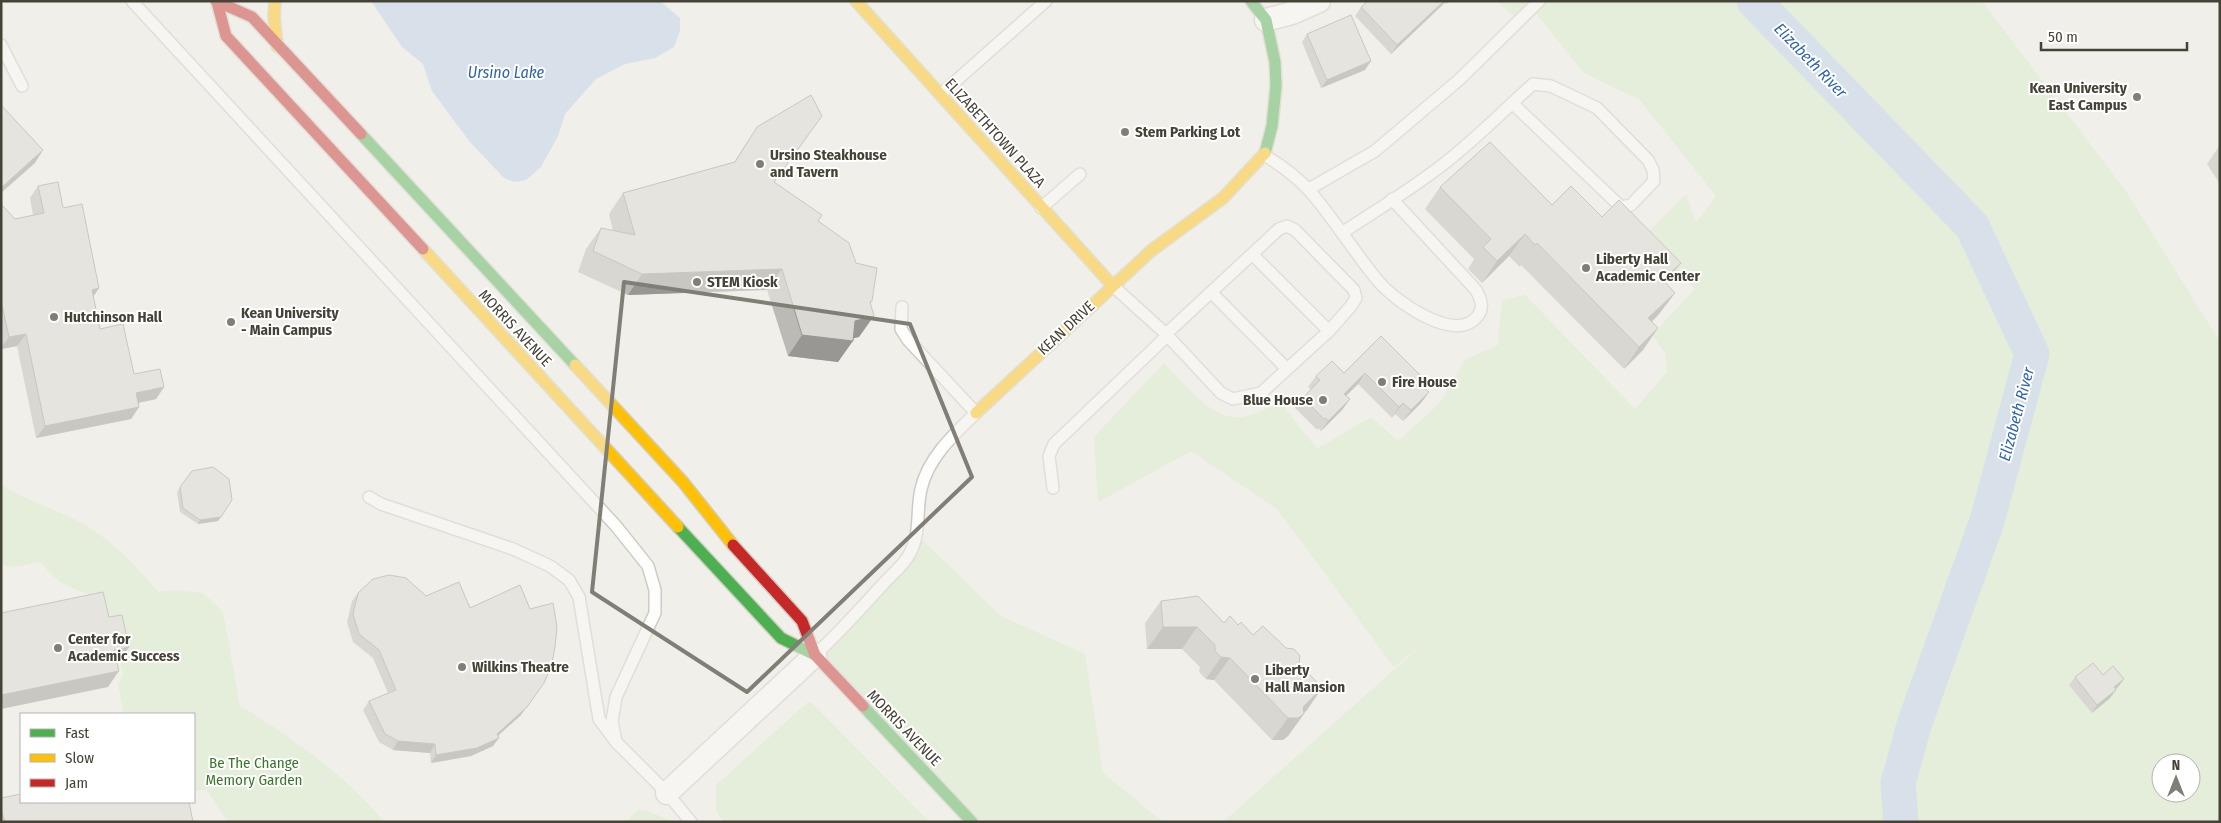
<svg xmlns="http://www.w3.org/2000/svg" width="2221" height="823" viewBox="0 0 2221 823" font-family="'Fira Sans Condensed',sans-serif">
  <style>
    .green { fill: #d8eaca; fill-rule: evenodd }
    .water { fill: #bbd0ec }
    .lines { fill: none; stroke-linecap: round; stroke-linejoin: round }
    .river { stroke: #bbd0ec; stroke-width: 35 }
    .lane-casing { stroke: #cccbc5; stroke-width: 14 }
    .street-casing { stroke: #cccbc5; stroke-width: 25 }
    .fast-casing { stroke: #cfcec0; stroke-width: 14 }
    .slow-casing { stroke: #cfcec0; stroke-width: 14 }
    .jam-casing { stroke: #cfcec0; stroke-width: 14 }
    .lane { stroke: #fdfdfc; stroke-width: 11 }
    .street { stroke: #fdfdfc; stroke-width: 22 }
    .fast { stroke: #4caf50; stroke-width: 11 }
    .slow { stroke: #ffc107; stroke-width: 11 }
    .jam { stroke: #c62828; stroke-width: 11 }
    .wall { fill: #bbbab5 }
    .shaded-wall { fill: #989793 }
    .building { fill: #d9d8d2; stroke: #989793 }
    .marked { fill: none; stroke: #817f75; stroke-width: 4; stroke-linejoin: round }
    .poi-dot { fill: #817f75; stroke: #fff; stroke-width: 2 }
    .labels { text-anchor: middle; stroke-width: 4; stroke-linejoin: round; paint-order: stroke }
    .poi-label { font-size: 15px; font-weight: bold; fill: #454236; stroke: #fff; text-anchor: start }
    .street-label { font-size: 15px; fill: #454236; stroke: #fff }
    .park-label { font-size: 15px; fill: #3a762a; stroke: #fff }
    .water-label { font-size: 16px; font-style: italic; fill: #3164af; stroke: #fff }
  </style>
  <rect width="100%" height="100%" fill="#f0efe9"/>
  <path class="green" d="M1497,1h485l145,192 93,149v480h-997l209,-186 -38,31 -117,-158 -86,-58 -93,51 -4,-65 70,-74c20,20 48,59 79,54 12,-2 26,-10 37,-15l37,47 54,-32 27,24 41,-37 26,-44 33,-15 4,-45 23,-5 110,114 32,-37 -2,-19 -13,-18 43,-46 -50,-53 41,-42 10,29 20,-27 -76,-96 -56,-27 -52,-65 -13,13zM2161,763h30v30h-30z
    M1,485c28,17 59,25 87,42 28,17 49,40 70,65l17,-2 28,3 20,19 17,95 7,3c51,32 98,65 137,112h-156l-22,-33 -12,3v-78h-70l-6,-30 5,-9 -14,-61c-11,-22 -26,-19 -45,-30 -9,-5 -16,-14 -24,-22l-26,5 -13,-3z
    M917,535l84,81 84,38 18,119 60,49h-190l-158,-167 95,-101z
    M808,702l5,2 116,118h-204l-9,-10v-27z
    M638,810c9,0 22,6 30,10v2h-42z"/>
  <path class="water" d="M371,1h289l20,17v13l-6,16 -19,11 -30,6 -29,15 -31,35 -7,22 -17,31 -15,13 -12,2 -10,-4 -34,-36 -38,-51 -9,-27 -21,-17z"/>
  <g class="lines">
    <path class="river" d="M1754,1l218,225 60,128 -45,167 -73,204 -16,59 3,38"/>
    <defs>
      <path id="lane" d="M132,1l484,525 32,40 7,24v23l-39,84 -4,24 4,21
        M1,45l21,41
        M941,94l105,-93
        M1264,155c39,23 52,42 78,78 33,-22 68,-43 99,-67 33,-25 62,-55 92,-82l18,2 46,22 51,52 5,10 1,11 -23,24 -10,2 -109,-104
        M1309,189l66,-38 85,-72 79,-78
        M1041,208l39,-34
        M1342,233c12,16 24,34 37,49 17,20 74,60 97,36 9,-9 5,-19 0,-28l-84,-91
        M1252,254l77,77
        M1112,285l54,49 55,59 12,6 28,-6 68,-62 22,-25 5,-8 -2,-8 -59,-60 -8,-4 -8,3 -113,105
        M1211,292l76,77
        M1053,488l-4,-32 5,-12 113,-108
        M369,497l12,7 132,45 37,17 19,14 10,17 20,122 17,23 51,51 24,29
        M816,654c25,-23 46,-47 69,-72 8,-9 20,-18 25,-29 11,-20 6,-42 11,-64 7,-31 33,-55 55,-76l-68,-73 -7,-11 1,-22"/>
      <path id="street" d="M1266,20l26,-7 27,-12
        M667,793l148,-138"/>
      <path id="fast" d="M1251,1l15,19 9,42 1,24 -4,40 -7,27
        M361,134l214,231
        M678,527l103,111 34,17
        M863,706l109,116"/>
      <path id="slow" d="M275,1l-1,16 3,29
        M856,1l256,284
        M423,249l255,278
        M575,365l108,117 50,63
        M976,413l176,-163 71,-52 42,-45"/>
      <path id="jam" d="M216,1l36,16 109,117
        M217,2l9,34 197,213
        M733,545l69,76 13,34 48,51"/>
    </defs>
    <use href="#lane" class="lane-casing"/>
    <use href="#street" class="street-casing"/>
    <use href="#fast" class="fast-casing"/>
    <use href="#slow" class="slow-casing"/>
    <use href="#jam" class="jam-casing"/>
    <use href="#lane" class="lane"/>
    <use href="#street" class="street"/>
    <use href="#fast" class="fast"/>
    <use href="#slow" class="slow"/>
    <use href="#jam" class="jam"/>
  </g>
  <path class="wall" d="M1368,1h81l-2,3 -2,-1 -54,51 -36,-38 6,-9z
    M1307,34l58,36 -44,18 -19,-46z
    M757,127l51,9 -34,46 44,39 38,42 16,38 -2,3 -11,33 -6,1 -15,24 -50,-6 -21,-66 -139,5 -50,-23 8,-23 15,-21 12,3 -4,-17 14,-21 111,-31z
    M2220,145v39l-13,-20z
    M38,186l25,22 36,80 -6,9 7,32 34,45 30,13 -8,12 -18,4 1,4 -8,12 -95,19 -19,-92 -16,3v-145l14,15 18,-4 -3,-17z
    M1440,187l112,18 114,78 9,10 -16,21 -7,8 -9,28 -19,19 -103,-104 -1,2 -11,-11 -27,27 -14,-14 6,-10 -49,-50z
    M1381,336l44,44 -4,5 8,7 -8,11 -18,18 -8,-7 -3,4 -34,-34 -12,12 4,3 -8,11 -21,21 -3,-3 -1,2 -22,-22 8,-10 8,-9 -3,-2 8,-11 28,-3z
    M192,471l26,50 -20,3 -18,-12 -3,-20z
    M358,593l68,3 44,12 51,107 -23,21 -5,10 -22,10 -40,7 -1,-10 -37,-3 -14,-8 -16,-32 6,-9 19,-8 -15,-35 -20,-16 -6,-20 5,-21z
    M1161,601l63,22 14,2 15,10 46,28 8,47 -4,3 -15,23 -5,4h-11l-58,-60 -8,-1 -7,-7 1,-5 -18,-18h-35l-2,-26z
    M2103,675l21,4 -8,10 -6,9 -18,15 -23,-28 6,-8z
    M1,798l192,24h-192z"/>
  <path class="shaded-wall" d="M1444,1h2l-55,53 6,-9z
    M1371,61l-6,9 -44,18 6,-8z
    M43,150l-8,13 -34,30v-5z
    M1525,234l-16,22 -27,27 15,-22z
    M1681,263l-16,21 -2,-4z
    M782,269l-15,21 -139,5 14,-21z
    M99,288l-8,12 1,-10z
    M1675,293l-16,21 -26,26 15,-22z
    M872,301l-13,19 15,-4 -15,21 -13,3 7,1 -15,21 -50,-6 14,-21z
    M1658,328l-15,22 -19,19 15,-22z
    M26,334l-9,12 -16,3v-1l8,-11z
    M1365,373l-7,11 -21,21 7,-11z
    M164,387l-8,12 -28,6 8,-12z
    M1429,392l-8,11 -18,18 8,-11z
    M1350,399l-8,11 -21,21 7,-10z
    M1403,403l-8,11 -3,4 7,-11z
    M139,407l-8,12 -95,19 9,-12z
    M221,517l-3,4 -20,3 2,-4z
    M1163,627h34l-15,22h-35z
    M129,647l-11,16 -15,3 11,-16z
    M1221,657l9,1 -16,22 -8,-1z
    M119,671l-11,16 -107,22v-14z
    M2124,679l-6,8 -10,8 6,-8z
    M544,683l-23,32 -29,26 7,-3 -6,8 -22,10 -40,7 5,-8z
    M1322,688l-15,22 -6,6 3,-2 -16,22 -5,4h-11l16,-22 15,-11z
    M2116,690l-6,8 -18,15 5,-8z
    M398,741l37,3 -5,9 -37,-3z"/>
  <path class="building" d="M1368,1h76l-47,44 -36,-38z
    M1351,15l20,46 -44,19 -20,-46z
    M811,95l11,21 -48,66 48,33 -4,6 31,22 7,20 21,5 -5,33 -2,1 4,14 -19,5 -2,20 -51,-6 -20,-66 -140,5 -49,-23 8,-23 34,7 -12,-42 112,-31 22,-35z
    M1,105l42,45 -42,38z
    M1490,142l62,63 19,-19 31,31 17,-17 62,63 -18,17 12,13 -27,25 10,10 -19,19 -102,-104 -2,2 -10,-11 -28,27 -14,-14 8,-8 -51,-52z
    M58,182l5,26 19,-4 17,84 -7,2 8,39 23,-5 11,50 26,-5 4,18 -28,6 3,14 -94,19 -19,-92 -17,3 -8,-36v-97l14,15 29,-6 -6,-27z
    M1381,336l44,44 -4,5 8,7 -18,18 -8,-7 -4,4 -34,-34 -21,21 6,5 -22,22 -2,-3 -2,1 -21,-21 17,-18 -4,-4 16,-15 12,12z
    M213,467l16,12 3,21 -11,17 -21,3 -17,-12 -3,-21 12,-16z
    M389,575l17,3 20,18 33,-14 11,26 50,-23 10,24 23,-6 4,24 -2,20 -4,20 -7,16 -17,24 -30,27 2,4 -22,10 -41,7 -1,-11 -37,-3 -13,-7 -16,-33 27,-11 -17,-40 -20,-16 -6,-20 5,-21 15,-14z
    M103,592l6,25 13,-2 7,32 -15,3 5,21 -118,24v-82z
    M1198,596l26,27 6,-7 8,9 3,-3 12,13 10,-9 23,22 8,1 6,7 -1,7 23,25 -19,19 1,7 -6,4h-10l-58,-60 -9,-1 -6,-6v-6l-18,-18h-34l-2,-26z
    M2093,663l10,12 10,-9 11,13 -10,8 2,3 -19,15 -22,-28z
    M21,794v8h168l4,20h-189l1,-1 -4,-11v-12z"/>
  <path d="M0 0H2221V823H0ZM624,282l286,42 62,153 -225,215 -155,-100z" fill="#f0efe9" fill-opacity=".55" fill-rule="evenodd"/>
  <path class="marked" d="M624,282l286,42 62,153 -225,215 -155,-100z"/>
  <g class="poi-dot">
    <circle cx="2137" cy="97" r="5"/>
    <circle cx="1125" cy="132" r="5"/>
    <circle cx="760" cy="164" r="5"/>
    <circle cx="1586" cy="268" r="5"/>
    <circle cx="697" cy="282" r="5"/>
    <circle cx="54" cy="317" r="5"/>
    <circle cx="231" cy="322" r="5"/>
    <circle cx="1382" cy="382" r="5"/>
    <circle cx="1323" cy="400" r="5"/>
    <circle cx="58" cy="648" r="5"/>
    <circle cx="462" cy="667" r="5"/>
    <circle cx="1255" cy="679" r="5"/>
  </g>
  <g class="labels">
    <g class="poi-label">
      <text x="2127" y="93" text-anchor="end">Kean University<tspan x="2127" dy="17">East Campus</tspan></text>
      <text x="1135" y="137">Stem Parking Lot</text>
      <text x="770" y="160">Ursino Steakhouse<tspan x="770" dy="17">and Tavern</tspan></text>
      <text x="1596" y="264">Liberty Hall<tspan x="1596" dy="17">Academic Center</tspan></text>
      <text x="707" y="287">STEM Kiosk</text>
      <text x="241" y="318">Kean University<tspan x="241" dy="17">- Main Campus</tspan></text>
      <text x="64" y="322">Hutchinson Hall</text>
      <text x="1392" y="387">Fire House</text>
      <text x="1313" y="405" text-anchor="end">Blue House</text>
      <text x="68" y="644">Center for<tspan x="68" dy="17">Academic Success</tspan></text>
      <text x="472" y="672">Wilkins Theatre</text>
      <text x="1265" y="675">Liberty<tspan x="1265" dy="17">Hall Mansion</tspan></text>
    </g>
    <g class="street-label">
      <text transform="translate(995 133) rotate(48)" y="5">ELIZABETHTOWN PLAZA</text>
      <text transform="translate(515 328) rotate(47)" y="5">MORRIS AVENUE</text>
      <text transform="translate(1066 328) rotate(-43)" y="5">KEAN DRIVE</text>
      <text transform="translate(904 728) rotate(46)" y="5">MORRIS AVENUE</text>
    </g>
    <g class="park-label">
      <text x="254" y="768">Be The Change<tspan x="254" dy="17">Memory Garden</tspan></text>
    </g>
    <g class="water-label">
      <text transform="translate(1811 60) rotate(46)" y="6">Elizabeth River</text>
      <text x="506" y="78">Ursino Lake</text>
      <text transform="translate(2016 414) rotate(-75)" y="6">Elizabeth River</text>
    </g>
  </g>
  <rect width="2221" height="823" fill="none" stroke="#454236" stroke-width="5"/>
  <rect x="20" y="713" width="175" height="90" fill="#ffffff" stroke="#b5b3af"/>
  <rect x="30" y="729" width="25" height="8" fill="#4caf50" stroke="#b5b3af"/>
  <text x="65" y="738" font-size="15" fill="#454236">Fast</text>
  <rect x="30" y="754" width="25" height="8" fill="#ffc107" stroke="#b5b3af"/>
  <text x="65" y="763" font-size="15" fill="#454236">Slow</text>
  <rect x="30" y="779" width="25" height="8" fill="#c62828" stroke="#b5b3af"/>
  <text x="65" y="788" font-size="15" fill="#454236">Jam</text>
  <g transform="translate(2176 778)"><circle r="24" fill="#ffffff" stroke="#b5b3af"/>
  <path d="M0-4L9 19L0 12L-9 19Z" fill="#817f75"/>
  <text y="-8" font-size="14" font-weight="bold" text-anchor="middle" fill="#454236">N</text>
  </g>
  <path d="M2041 42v8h146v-8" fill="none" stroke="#454236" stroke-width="2.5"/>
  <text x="2048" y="42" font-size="15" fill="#454236" stroke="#ffffff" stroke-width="4" paint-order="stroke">50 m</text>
</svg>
